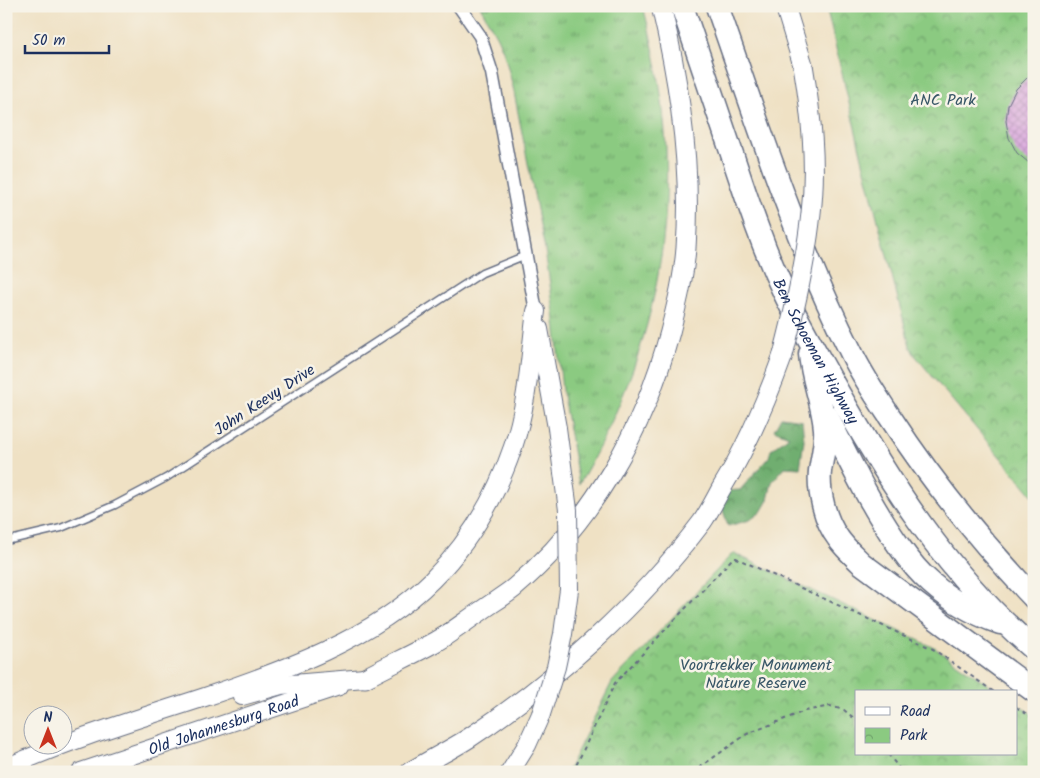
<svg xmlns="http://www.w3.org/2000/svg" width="1040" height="778" viewBox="0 0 1040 778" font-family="Kalam,sans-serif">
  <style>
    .grass { fill: url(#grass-tufts); stroke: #537c70 }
    .forest { fill: url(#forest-crowns); stroke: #466e66 }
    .park { fill: url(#park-crowns); stroke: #537c70 }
    .building { fill: url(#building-cross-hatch) }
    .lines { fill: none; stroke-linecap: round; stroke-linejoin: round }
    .service-casing { stroke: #656d82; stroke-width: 9 }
    .minor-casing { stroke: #656d82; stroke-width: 15 }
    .secondary-casing { stroke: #656d82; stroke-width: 20 }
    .primary-casing { stroke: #656d82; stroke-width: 21 }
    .motorway-casing { stroke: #656d82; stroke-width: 25 }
    .path { stroke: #656d82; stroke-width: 2; stroke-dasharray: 4 4; stroke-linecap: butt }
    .service { stroke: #fff; stroke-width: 6 }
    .minor { stroke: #fff; stroke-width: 12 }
    .secondary { stroke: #fff; stroke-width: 18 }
    .primary { stroke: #fff; stroke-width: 19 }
    .motorway { stroke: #fff; stroke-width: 22 }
    .secondary-bridge-casing { stroke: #656d82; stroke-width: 20; stroke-linecap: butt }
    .primary-bridge-casing { stroke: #656d82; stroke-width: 21; stroke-linecap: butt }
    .secondary-bridge { stroke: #fff; stroke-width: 18 }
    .primary-bridge { stroke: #fff; stroke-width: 19 }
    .labels { text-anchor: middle; stroke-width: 5; stroke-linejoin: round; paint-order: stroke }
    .park-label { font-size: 16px; fill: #375667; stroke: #f7f3e8 }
    .street-label { font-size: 16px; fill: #1b2f5e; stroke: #f7f3e8 }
  </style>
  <defs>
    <pattern id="grass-tufts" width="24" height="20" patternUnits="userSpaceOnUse" patternTransform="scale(1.25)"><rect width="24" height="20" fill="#8bca81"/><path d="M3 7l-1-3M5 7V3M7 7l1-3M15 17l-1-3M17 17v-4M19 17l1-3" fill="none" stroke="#71a46d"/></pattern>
    <pattern id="forest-crowns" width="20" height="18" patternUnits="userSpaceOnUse" patternTransform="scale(1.25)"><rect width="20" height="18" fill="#70ae6f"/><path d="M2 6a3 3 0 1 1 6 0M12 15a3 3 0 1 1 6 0" fill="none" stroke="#5b8e5e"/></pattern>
    <pattern id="park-crowns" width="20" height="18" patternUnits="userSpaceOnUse" patternTransform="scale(1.25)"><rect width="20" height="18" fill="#8bca81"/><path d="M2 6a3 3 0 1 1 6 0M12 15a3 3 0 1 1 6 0" fill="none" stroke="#71a46d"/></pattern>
    <pattern id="building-cross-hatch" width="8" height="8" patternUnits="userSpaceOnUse" patternTransform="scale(1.25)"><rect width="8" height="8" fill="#d69edb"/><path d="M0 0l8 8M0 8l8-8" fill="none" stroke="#ad81b5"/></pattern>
  </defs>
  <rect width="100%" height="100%" fill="#f7f3e8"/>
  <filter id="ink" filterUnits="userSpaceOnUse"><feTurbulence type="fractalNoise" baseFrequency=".02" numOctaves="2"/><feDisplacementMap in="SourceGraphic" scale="10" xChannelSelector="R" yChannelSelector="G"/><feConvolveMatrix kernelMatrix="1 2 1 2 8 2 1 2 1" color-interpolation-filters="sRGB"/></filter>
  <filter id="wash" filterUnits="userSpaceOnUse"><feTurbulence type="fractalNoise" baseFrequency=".0096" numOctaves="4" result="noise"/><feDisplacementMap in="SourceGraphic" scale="20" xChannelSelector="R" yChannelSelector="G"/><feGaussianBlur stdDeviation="1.12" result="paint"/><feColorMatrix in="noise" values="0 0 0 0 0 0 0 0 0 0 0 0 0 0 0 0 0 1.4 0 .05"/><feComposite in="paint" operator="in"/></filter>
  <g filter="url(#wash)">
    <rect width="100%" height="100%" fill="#efe1c4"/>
    <path class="grass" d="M480,6h163c46,170 25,326 -64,478l-17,-94 -8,-78 -9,-62 -32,-163 -9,-34 -7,-16z"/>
    <path class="forest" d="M781,417l21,3 2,20 -4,28 -15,-1 -13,15 -4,18 -7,12 -11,8 -22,6 -7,-22 2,-13 17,-1 29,-33 2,-7 18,-14 -15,-6z"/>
    <path class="park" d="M826,6h208v491l-98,-116 -22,-27 -4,-8 -46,-180z
      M733,553l200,94 66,45h-143v62h160v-50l18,11v57h-467l45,-90z"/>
    <g id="blocks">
      <path class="building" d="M1034,71v96l-17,-14 -8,-15 -3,-17 2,-16 8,-16z"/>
    </g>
  </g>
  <g filter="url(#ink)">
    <use href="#blocks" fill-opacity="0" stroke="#656d82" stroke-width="1"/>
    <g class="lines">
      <defs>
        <path id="service" d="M1033,247l1,1
          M6,541l55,-13 54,-23 51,-27 316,-205 44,-18"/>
        <path id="minor" d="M459,6l21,30 12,37 44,238"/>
        <g id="secondary">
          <path d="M539,329l18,99"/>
          <path d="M242,696l39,-11 84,-7"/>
          <path d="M6,768c64,-29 132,-49 199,-71 77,-26 168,-58 227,-117 38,-38 64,-83 81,-133 15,-44 17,-91 23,-136"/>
          <path id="s1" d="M81,772l258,-86"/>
          <path d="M510,772l17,-27 14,-31"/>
        </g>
        <path id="primary" d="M785,6l18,59
          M365,678c24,-13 49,-24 72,-37 15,-9 29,-20 44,-30 11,-8 23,-15 33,-23 78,-66 130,-158 156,-256 7,-28 14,-56 16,-84 6,-82 -6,-163 -25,-242
          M410,772c20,-12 40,-22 59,-34 86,-57 171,-134 233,-216 7,-10 13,-22 19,-33 26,-42 45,-87 62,-134"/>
        <g id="motorway">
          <path id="s2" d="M682,6c17,51 34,101 51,151 15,45 30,91 51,135 15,32 33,62 50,93 54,96 115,192 200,264"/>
          <path d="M717,6c41,117 78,235 134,346 11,23 25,44 39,65 43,66 90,124 144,181"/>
          <path d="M810,354c2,26 13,49 15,75 1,14 -3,29 -5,42 -2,21 5,50 18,67 6,9 15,17 23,25l173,128"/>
          <path d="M827,416c22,44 43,89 72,130 9,13 19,26 32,37 20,18 44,31 69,40"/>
        </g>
      </defs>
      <use href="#service" class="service-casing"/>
      <use href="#minor" class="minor-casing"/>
      <use href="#secondary" class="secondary-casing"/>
      <use href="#primary" class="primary-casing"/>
      <use href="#motorway" class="motorway-casing"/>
      <path class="path" d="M1016,707l18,12
        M888,754l14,18
        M573,772l42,-89 117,-124 4,-1 197,91 61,43
        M693,772l54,-38 58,-23 25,-5 14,4 12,10"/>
      <use href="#service" class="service"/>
      <use href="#minor" class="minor"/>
      <use href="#secondary" class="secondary"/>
      <use href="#primary" class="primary"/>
      <use href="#motorway" class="motorway"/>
      <defs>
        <path id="secondary-bridge" d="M541,714l15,-47 7,-33 6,-44 -1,-80 -11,-82"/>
        <path id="primary-bridge" d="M783,355c12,-46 23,-94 28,-142 6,-49 0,-100 -8,-148"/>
      </defs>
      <use href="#secondary-bridge" class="secondary-bridge-casing"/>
      <use href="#primary-bridge" class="primary-bridge-casing"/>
      <use href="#secondary-bridge" class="secondary-bridge"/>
      <use href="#primary-bridge" class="primary-bridge"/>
    </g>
  </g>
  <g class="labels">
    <g class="park-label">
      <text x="943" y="105">ANC Park</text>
      <text x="756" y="670">Voortrekker Monument<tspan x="756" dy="18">Nature Reserve</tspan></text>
    </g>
    <g class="street-label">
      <text dy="6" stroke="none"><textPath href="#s2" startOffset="371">Ben Schoeman Highway</textPath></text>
      <text transform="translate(264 399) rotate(-33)" y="6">John Keevy Drive</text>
      <text dy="6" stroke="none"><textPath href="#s1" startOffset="150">Old Johannesburg Road</textPath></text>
    </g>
  </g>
  <rect width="1040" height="778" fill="none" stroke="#f7f3e8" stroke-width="25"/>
  <rect x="855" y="690" width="162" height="65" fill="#f7f3e8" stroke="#9fa5b1"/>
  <rect x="865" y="707" width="25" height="8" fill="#ffffff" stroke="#9fa5b1"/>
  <text x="900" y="716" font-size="15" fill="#1b2f5e">Road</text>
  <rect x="865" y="728" width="25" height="15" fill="url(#park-crowns)" stroke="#9fa5b1"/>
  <text x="900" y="740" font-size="15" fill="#1b2f5e">Park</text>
  <g transform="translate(48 730)"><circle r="24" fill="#f7f3e8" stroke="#9fa5b1"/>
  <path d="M0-4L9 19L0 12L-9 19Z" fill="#c8321e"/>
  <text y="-8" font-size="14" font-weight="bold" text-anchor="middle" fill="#1b2f5e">N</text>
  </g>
  <path d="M25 45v8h84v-8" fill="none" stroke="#1b2f5e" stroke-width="2.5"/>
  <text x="32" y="45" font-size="15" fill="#1b2f5e" stroke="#f7f3e8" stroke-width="4" paint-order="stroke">50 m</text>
</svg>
